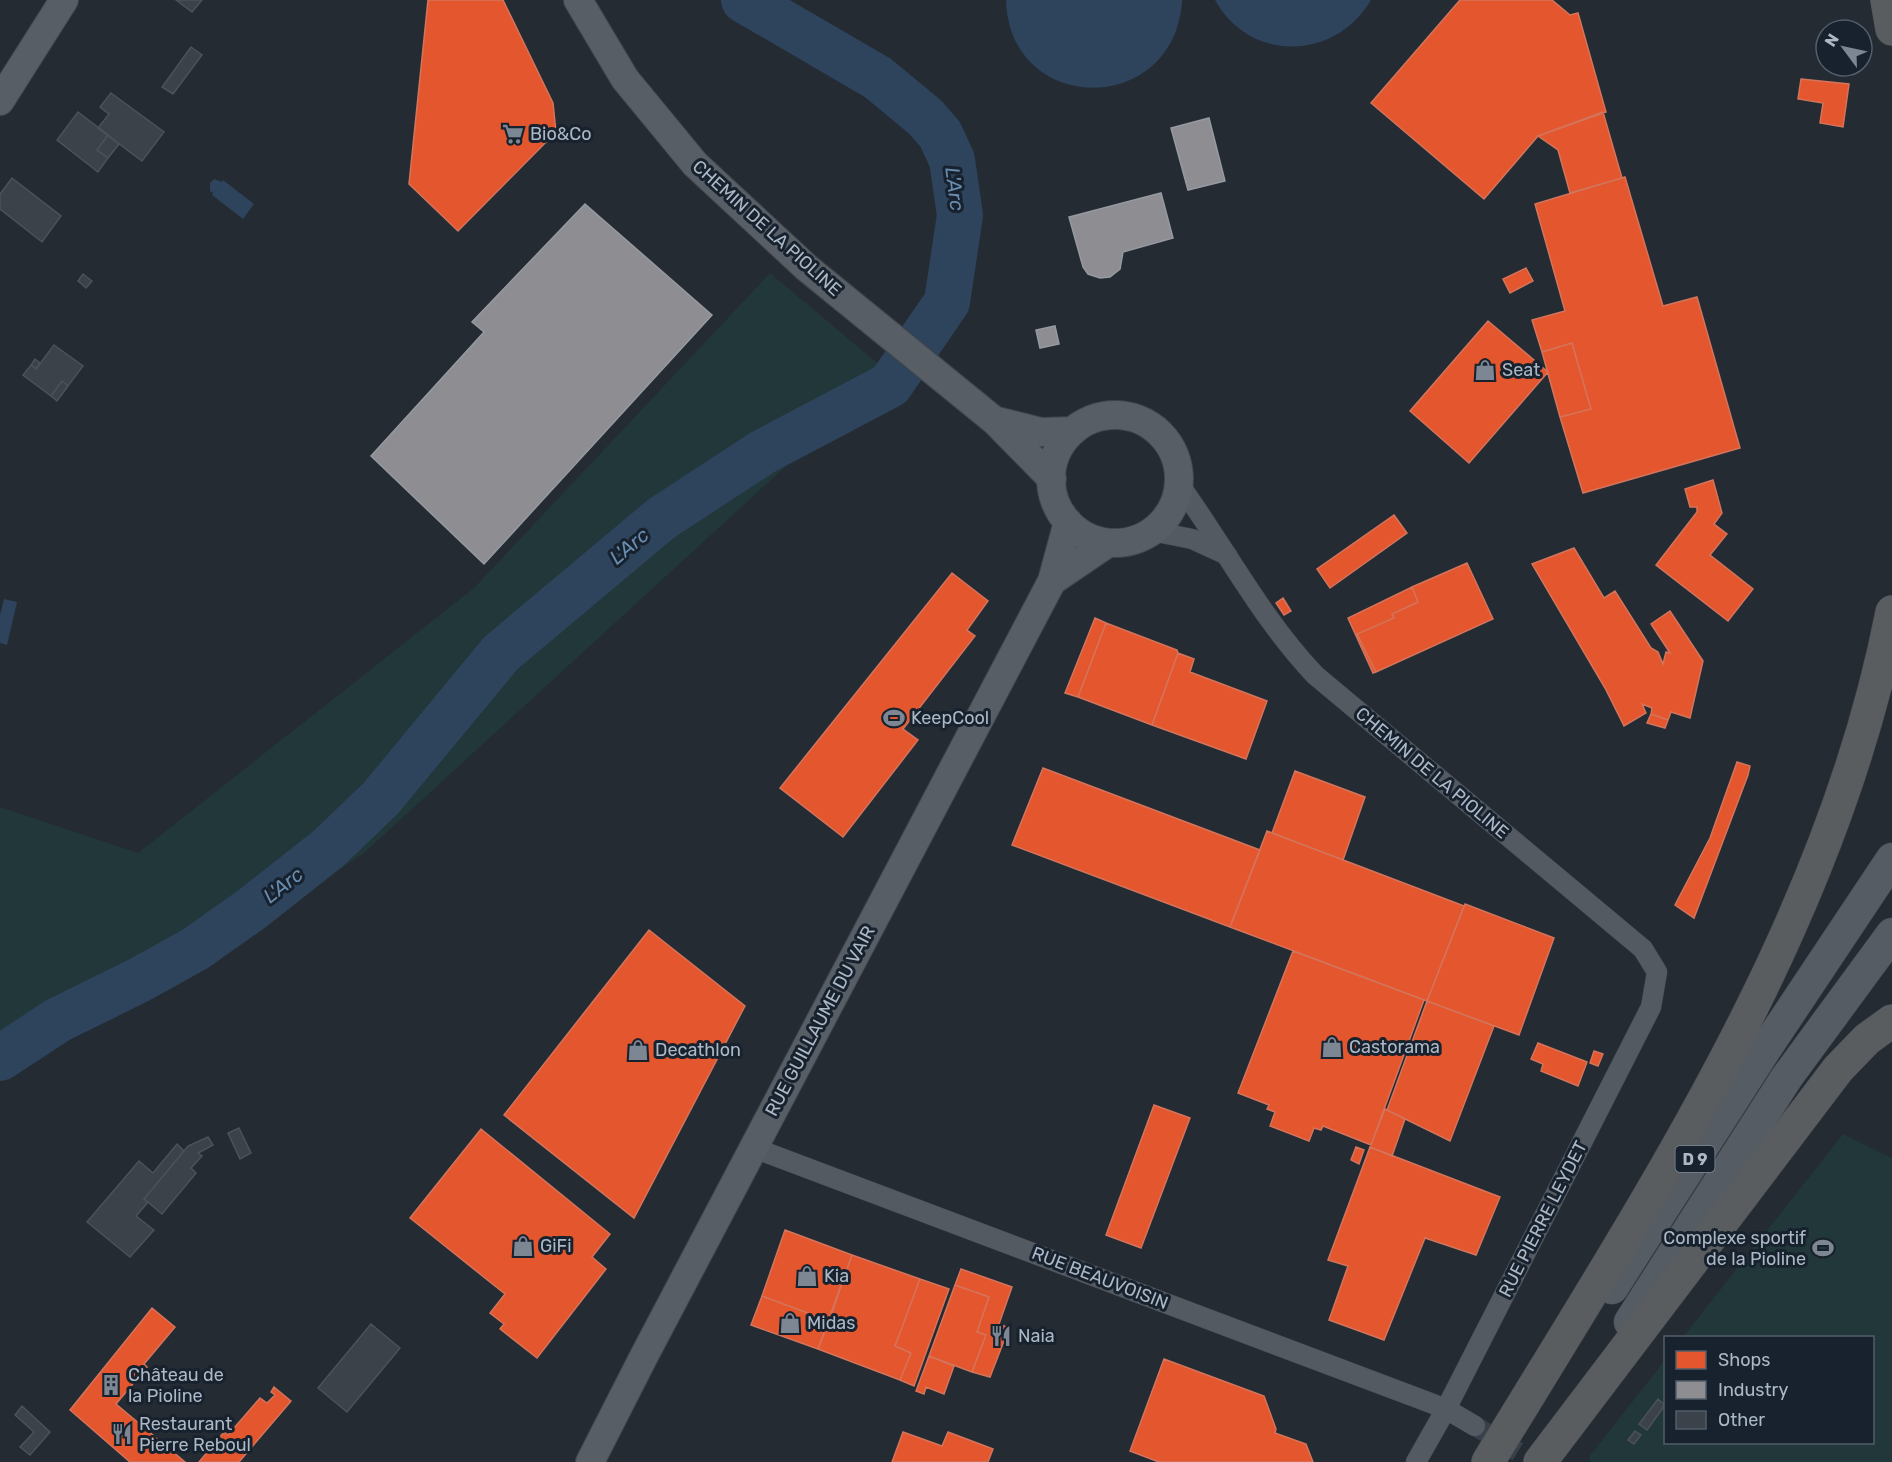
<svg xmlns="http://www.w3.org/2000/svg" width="1892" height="1462" viewBox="0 0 1892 1462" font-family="Rubik,sans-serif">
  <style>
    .green { fill: #213739 }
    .water { fill: #2d445c }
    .shops { fill: #e4572e; stroke: #d3745c; stroke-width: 1.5 }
    .industry { fill: #8d8d92; stroke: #969aa2; stroke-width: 1.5 }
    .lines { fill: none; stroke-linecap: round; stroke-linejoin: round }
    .river { stroke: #2d445c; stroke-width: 46 }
    .building { fill: #3b4249; stroke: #4b525c; stroke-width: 1.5 }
    .street-tunnel { stroke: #384049; stroke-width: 20; stroke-dasharray: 20 10; stroke-linecap: butt }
    .street-casing { stroke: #40454b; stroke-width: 21 }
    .secondary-casing { stroke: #40454b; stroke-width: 30 }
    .primary-casing { stroke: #414850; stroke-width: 33 }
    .highway-casing { stroke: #40474f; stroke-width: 34 }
    .street { stroke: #545a62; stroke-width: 20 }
    .secondary { stroke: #575e66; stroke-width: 28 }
    .primary { stroke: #565c63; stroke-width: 32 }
    .highway { stroke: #5a5d60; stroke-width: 33 }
    .labels { text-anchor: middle; stroke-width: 6; stroke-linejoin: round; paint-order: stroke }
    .shield { fill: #17222e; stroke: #7f8b98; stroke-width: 1.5 }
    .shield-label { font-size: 16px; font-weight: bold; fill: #acb8c6 }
    .poi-label { font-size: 18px; fill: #acb8c6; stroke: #17222e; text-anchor: start }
    .street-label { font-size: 18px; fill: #acb8c6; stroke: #17222e }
    .water-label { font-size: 20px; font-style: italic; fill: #698bad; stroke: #17222e }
  </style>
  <rect width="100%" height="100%" fill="#242b33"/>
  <path class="green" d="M770,273l131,110 -105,74 -433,397 -182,118 -181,109v-274l138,46 336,-265z
    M1843,1134l49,24v304h-301l-2,-5 76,-97 1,82h206v-104l-189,-1z"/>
  <path class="water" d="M1006,0h176v3c-10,115 -173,112 -176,-3z
    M1215,0h156c-36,61 -121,63 -156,0z
    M214,179l8,3 1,-2 31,24 -11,15 -31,-24 1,-2 -3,-2v-8z
    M4,599l13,3 -10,43 -7,-2v-28z"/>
  <path class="shops" d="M428,0h75l50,103 3,29 -98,99 -49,-47z
    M1460,0h92l18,15 8,-2 28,99 -68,24 -54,63 -113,-96z
    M1801,79l48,5 -6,43 -23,-4 3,-20 -25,-4z
    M1603,112l19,66 -52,15 -12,-43 -20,-14z
    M1625,177l38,129 34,-9 43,151 -157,45 -23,-76 31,-8 -19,-66 -30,9 -10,-32 33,-9 -30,-107z
    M1526,268l7,13 -23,12 -7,-14z
    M1488,321l60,51 -79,91 -59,-52z
    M1572,343l19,66 -31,8 -18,-65z
    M1713,480l9,33 -8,11 13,10 -17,21 43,34 -25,32 -72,-56 41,-53v-5h-7l-5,-18z
    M1394,515l13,18 -77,55 -13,-19z
    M1574,548l30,50 11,-7 36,57 7,4 5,12 3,-12 4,1 -19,-29 19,-13 33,50 -13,57 -19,-6 -3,8 -17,-6 1,-6 -10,-4 4,9 -22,13 -19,-38 -73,-124z
    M1467,563l26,56 -117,53 -19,-38 37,-16 -2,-4 26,-12 -6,-15z
    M952,573l36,28 -21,29 8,6 -72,93 15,11 -75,97 -63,-49z
    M1412,587l6,15 -26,12 2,4 -37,16 19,38 -3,1 -25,-55z
    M1283,598l8,13 -7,4 -8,-12z
    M1095,618l11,5 -28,74 -13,-4z
    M1106,623l71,27 1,3 -26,72 -74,-28z
    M1178,653l16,6 -4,13 77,29 -21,58 -94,-34z
    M1651,714l17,6 -3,8 -18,-5z
    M1737,762l13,4 -2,9 -54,143 -19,-13 35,-67z
    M1043,768l217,82 -30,77 -218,-82z
    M1295,771l70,26 -22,63 -71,-27z
    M1267,831l197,75 -37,95 -197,-74z
    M1465,904l89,34 -35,97 -92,-34z
    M649,930l96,76 -111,212 -130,-103z
    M1293,951l131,49 -53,145 -48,-19 -2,4 -7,-2 -5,13 -39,-15 5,-14 -8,-3 2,-4 -31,-12z
    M1427,1001l67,25 -44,115 -63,-31z
    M1538,1043l49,19 -9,24 -37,-15 2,-7 -12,-5z
    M1594,1051l9,3 -5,12 -8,-3z
    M1154,1105l36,13 -49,130 -35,-13z
    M1385,1109l20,10 -13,37 -22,-9z
    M481,1129l129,105 -18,23 14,12 -69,89 -37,-29 4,-5 -14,-11 15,-19 -95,-76z
    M1356,1147l8,3 -5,14 -8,-4z
    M1370,1147l130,50 -24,58 -51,-17 -41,102 -55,-20 19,-54 -20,-6z
    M785,1230l67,25 -23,66 -67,-25z
    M852,1255l68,24 -25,67 16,7 -11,27 -82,-31z
    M961,1269l51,18 -13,37 10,4 -19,49 -18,-5 14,-37 -9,-3 12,-35 -34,-12z
    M920,1279l29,10 -35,97 -14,-6 11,-27 -16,-7z
    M955,1285l34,12 -12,35 9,3 -14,37 -43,-16z
    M762,1296l67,25 -11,28 -67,-24z
    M152,1308l23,19 -31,37 3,3 -31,37 69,58h-55l-60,-52z
    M929,1356l25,10 -10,28 -18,-7 -2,7 -8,-3z
    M1164,1359l100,37 12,33 -1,4 31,11 7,18h-154l-29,-11z
    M274,1387l17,14 -52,61h-40l25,-30 4,3 32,-37 7,5 8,-8 -4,-3z
    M903,1432l39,14 6,-14 45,17 -5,13h-96z"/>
  <path class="industry" d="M1209,118l16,63 -37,9 -17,-62z
    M1161,193l12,45 -50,14 -3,17 -10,8 -10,1 -12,-4 -5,-7 -14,-50z
    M585,204l127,111 -228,249 -113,-108 113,-124 -12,-10z
    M1055,326l4,18 -19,4 -4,-18z"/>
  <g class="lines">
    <path class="river" d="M0,1058l58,-38 81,-40 56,-31 58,-41 76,-60 52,-50 120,-145 161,-135 101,-66 127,-67 57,-83 13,-87 -8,-55 -12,-26 -15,-17 -47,-39 -134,-78"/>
  </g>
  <path class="building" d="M176,0h26l-10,12z
    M191,47l11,8 -29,39 -11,-7z
    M111,93l53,39 -22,29 -44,-33 11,-14 -9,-7z
    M78,112l30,23 -11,15 11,8 -10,14 -41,-32z
    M108,135l11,9 -11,14 -11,-8z
    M12,178l49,38 -19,26 -42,-33v-15z
    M83,274l9,7 -6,7 -8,-7z
    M54,345l29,21 -15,20 -6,-5 -11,15 -28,-21 8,-10 5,4z
    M35,359l5,4 -4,6 -5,-4z
    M62,381l6,5 -11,15 -6,-5z
    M239,1128l12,25 -11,6 -12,-26z
    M208,1137l5,8 -15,8 4,3 -11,12 5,5 -34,41 -18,-15 44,-53z
    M177,1144l7,7 -40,48 4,3 -12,14 18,14 -24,27 -43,-35 52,-61 14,12z
    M371,1324l29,24 -53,64 -29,-24z
    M1658,1399l7,6 -18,25 -8,-6z
    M22,1406l28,26 -20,23 -10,-8 14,-15 -19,-17z
    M1635,1431l6,4 -7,9 -6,-4z"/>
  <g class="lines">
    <path class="street-tunnel" d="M1475,1426l60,36"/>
    <defs>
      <path id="street" d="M1179,484c46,64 82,134 136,191l328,274 14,23 -6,35 -205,402 -30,53
        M1152,531l40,8 35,16
        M754,1148l674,254 18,7 29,17"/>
      <path id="secondary" d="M578,0l47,79 70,85 112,104 188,153 57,58
        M0,101l64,-101
        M1051 479a64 64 0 1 1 128 0a64 64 0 1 1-128 0Z
        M997,421l44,11 32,-1
        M1052,581l56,-38
        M590,1462l54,-106 408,-775 16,-59"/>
      <path id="primary" d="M1612,1288l150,-234 130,-195
        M1630,1322l157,-245 105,-143"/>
      <path id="highway" d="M1887,0l5,29
        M1488,1462c162,-267 344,-538 404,-850
        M1540,1462l298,-393 29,-30 25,-18"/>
    </defs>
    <use href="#street" class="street-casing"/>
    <use href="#secondary" class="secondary-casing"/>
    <use href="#primary" class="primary-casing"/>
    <use href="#highway" class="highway-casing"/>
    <use href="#street" class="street"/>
    <use href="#secondary" class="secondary"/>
    <use href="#primary" class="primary"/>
    <use href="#highway" class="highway"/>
  </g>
  <defs>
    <symbol id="supermarket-bare" viewBox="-9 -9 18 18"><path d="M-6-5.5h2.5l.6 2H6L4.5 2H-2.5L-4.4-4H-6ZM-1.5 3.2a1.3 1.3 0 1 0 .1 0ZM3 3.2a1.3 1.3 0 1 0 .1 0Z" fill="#7c8793" stroke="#17222e" stroke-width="2.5" paint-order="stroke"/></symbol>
    <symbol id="shop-bare" viewBox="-9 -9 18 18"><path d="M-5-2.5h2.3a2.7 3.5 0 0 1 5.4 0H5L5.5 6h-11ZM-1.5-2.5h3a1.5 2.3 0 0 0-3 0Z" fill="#7c8793" stroke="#17222e" stroke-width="2.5" paint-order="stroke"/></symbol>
    <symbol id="stadium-bare" viewBox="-9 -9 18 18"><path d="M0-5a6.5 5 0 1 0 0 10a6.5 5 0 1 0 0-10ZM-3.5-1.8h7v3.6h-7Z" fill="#7c8793" stroke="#17222e" stroke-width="2.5" paint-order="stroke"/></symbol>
    <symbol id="restaurant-bare" viewBox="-9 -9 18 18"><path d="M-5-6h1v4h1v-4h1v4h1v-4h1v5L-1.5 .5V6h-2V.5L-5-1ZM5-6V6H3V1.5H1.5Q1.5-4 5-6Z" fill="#7c8793" stroke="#17222e" stroke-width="2.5" paint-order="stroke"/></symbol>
    <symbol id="building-bare" viewBox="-9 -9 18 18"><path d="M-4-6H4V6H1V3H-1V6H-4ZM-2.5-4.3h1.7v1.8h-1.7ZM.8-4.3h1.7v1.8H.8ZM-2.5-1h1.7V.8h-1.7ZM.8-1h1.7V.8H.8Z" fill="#7c8793" stroke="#17222e" stroke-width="2.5" paint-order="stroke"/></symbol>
  </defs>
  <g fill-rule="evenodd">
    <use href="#supermarket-bare" x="498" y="119" width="30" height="30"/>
    <use href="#shop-bare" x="1470" y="355" width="30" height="30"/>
    <use href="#stadium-bare" x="879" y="703" width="30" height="30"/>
    <use href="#shop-bare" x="1317" y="1032" width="30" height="30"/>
    <use href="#shop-bare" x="623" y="1035" width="30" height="30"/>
    <use href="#shop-bare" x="508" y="1231" width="30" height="30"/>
    <use href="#stadium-bare" x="1808" y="1233" width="30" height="30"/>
    <use href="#shop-bare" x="792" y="1261" width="30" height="30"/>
    <use href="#shop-bare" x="775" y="1308" width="30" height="30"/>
    <use href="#restaurant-bare" x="986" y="1321" width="30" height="30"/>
    <use href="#building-bare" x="96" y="1370" width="30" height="30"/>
    <use href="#restaurant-bare" x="107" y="1419" width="30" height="30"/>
  </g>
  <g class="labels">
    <rect class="shield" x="1675.5" y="1146" width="39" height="26" rx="4.5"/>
    <g class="shield-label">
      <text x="1695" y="1165">D 9</text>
    </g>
    <g class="poi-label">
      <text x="530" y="140">Bio&amp;Co</text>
      <text x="1502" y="376">Seat</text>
      <text x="911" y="724">KeepCool</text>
      <text x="1349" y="1053">Castorama</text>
      <text x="655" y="1056">Decathlon</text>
      <text x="1806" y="1244" text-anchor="end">Complexe sportif<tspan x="1806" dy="21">de la Pioline</tspan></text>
      <text x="540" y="1252">GiFi</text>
      <text x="824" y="1282">Kia</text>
      <text x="807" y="1329">Midas</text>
      <text x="1018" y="1342">Naia</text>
      <text x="128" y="1381">Château de<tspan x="128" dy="21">la Pioline</tspan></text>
      <text x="139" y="1430">Restaurant<tspan x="139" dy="21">Pierre Reboul</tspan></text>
    </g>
    <g class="street-label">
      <text transform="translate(767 228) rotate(42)" y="6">CHEMIN DE LA PIOLINE</text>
      <text transform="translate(1432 773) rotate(40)" y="6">CHEMIN DE LA PIOLINE</text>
      <text transform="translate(820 1021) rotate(-62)" y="6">RUE GUILLAUME DU VAIR</text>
      <text transform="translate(1543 1219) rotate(-63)" y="6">RUE PIERRE LEYDET</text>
      <text transform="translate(1100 1278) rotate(21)" y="6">RUE BEAUVOISIN</text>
    </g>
    <g class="water-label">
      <text transform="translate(955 189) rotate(83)" y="7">L'Arc</text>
      <text transform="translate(629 546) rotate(-40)" y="7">L'Arc</text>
      <text transform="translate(283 885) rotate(-38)" y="7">L'Arc</text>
    </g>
  </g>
  <rect x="1664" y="1336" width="210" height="108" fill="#17222e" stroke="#535e6b" stroke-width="1.5"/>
  <rect x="1676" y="1351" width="30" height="18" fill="#e4572e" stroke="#535e6b" stroke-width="1.5"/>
  <text x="1718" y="1366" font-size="18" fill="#acb8c6">Shops</text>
  <rect x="1676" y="1381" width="30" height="18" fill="#8d8d92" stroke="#535e6b" stroke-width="1.5"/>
  <text x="1718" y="1396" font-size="18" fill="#acb8c6">Industry</text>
  <rect x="1676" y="1411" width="30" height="18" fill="#3b4249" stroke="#535e6b" stroke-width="1.5"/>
  <text x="1718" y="1426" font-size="18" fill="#acb8c6">Other</text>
  <g transform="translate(1844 48) rotate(303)"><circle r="28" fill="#17222e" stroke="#535e6b" stroke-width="1.5"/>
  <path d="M0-4.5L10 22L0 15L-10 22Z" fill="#7c8793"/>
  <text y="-9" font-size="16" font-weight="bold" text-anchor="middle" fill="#acb8c6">N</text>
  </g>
</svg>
